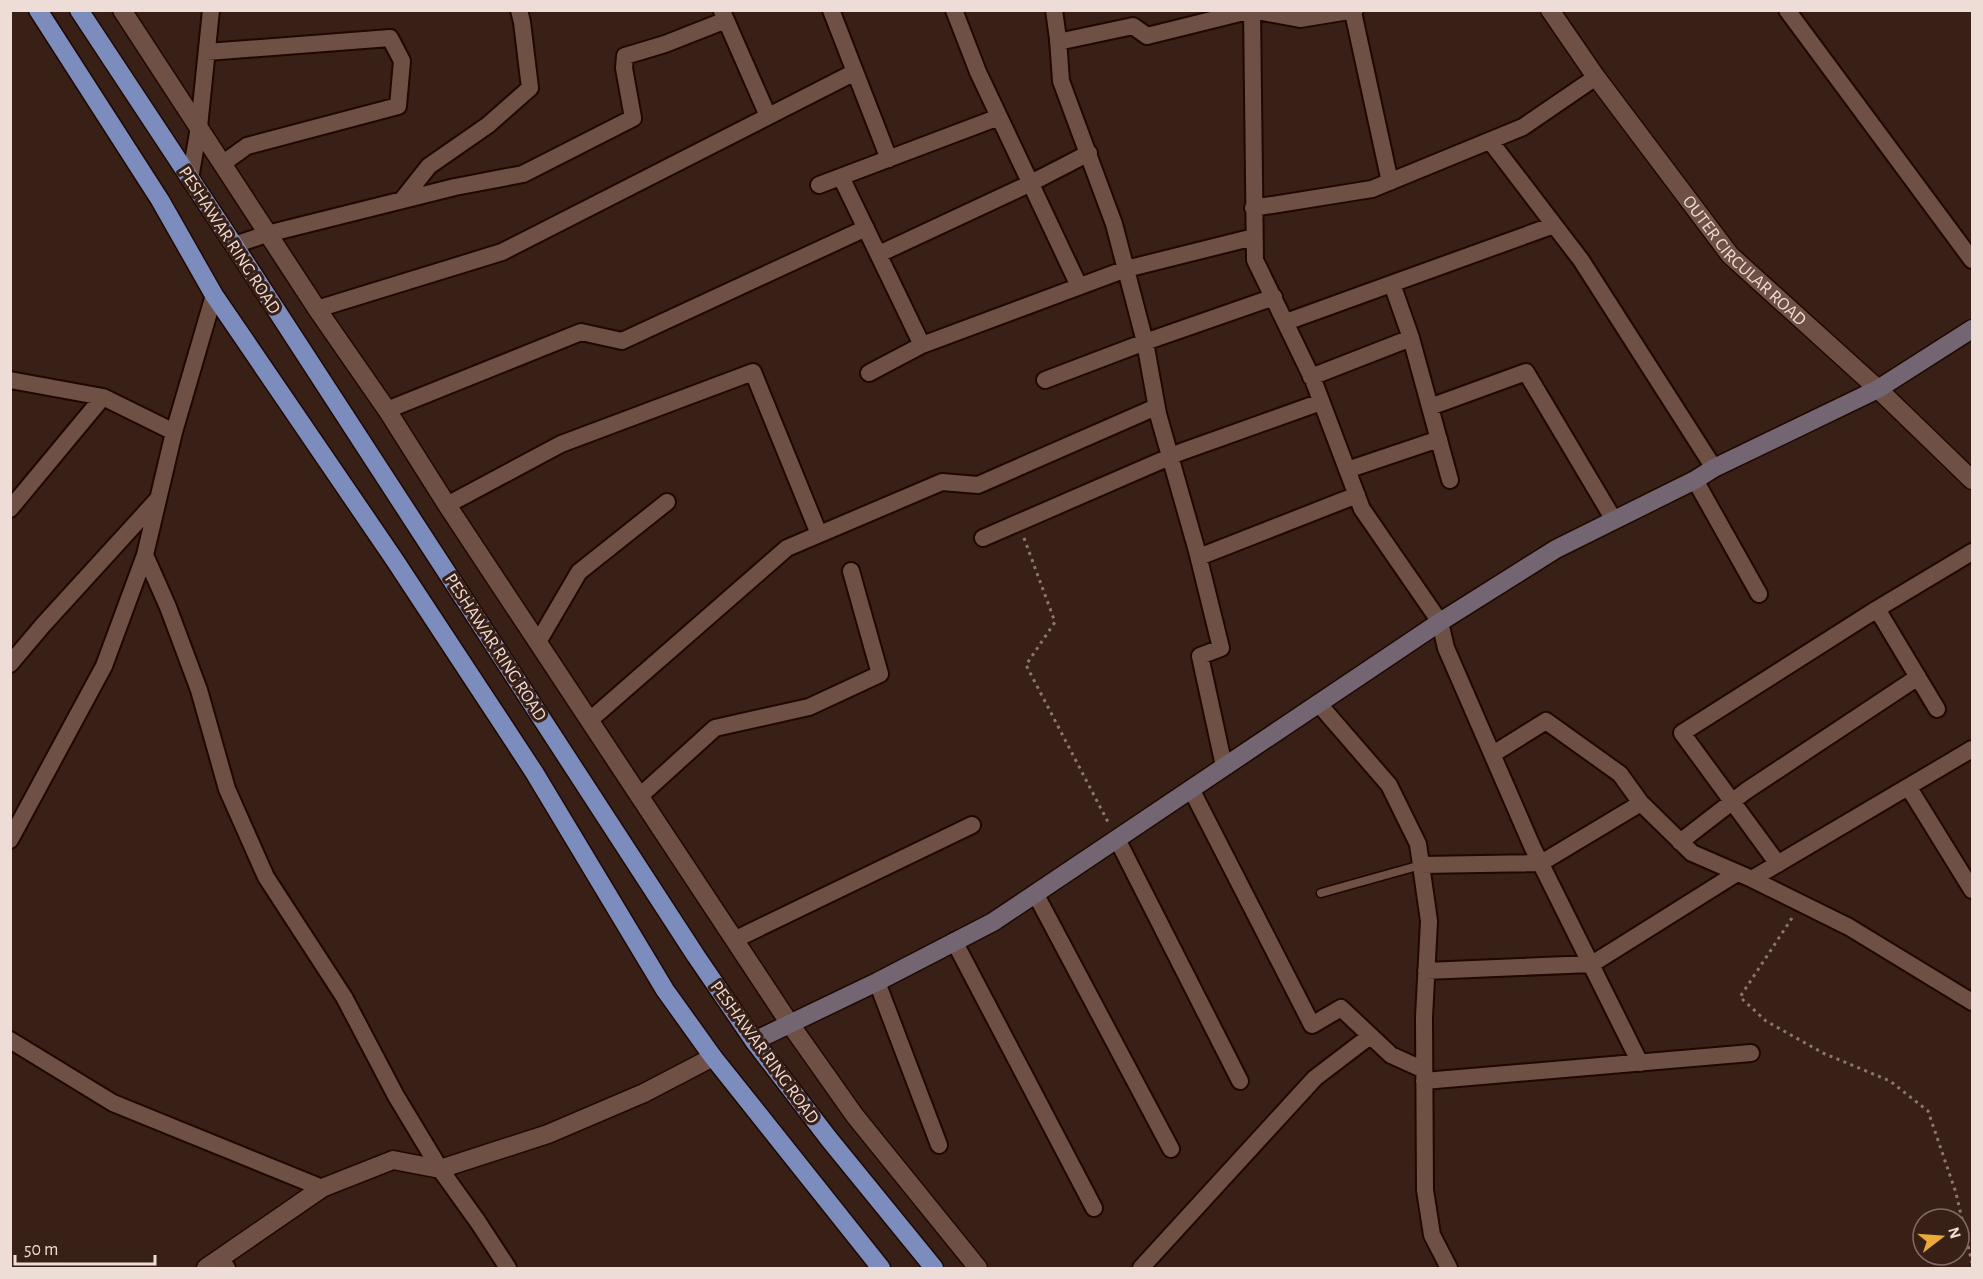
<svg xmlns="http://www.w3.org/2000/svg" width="1983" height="1279" viewBox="0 0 1983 1279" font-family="'Alegreya Sans',sans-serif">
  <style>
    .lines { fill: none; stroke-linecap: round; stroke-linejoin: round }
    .service-casing { stroke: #1f0802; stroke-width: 11 }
    .minor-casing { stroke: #1f0802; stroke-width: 20 }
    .tertiary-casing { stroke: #1f0802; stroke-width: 21 }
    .secondary-casing { stroke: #1f0802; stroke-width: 21 }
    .trunk-casing { stroke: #1f0802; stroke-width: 21 }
    .path { stroke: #8c766e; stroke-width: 3; stroke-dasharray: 3 4.5; stroke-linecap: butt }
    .service { stroke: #6e5045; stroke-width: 8 }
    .minor { stroke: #6e5045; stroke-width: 16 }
    .tertiary { stroke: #6e5045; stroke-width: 18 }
    .secondary { stroke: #736672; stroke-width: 18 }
    .trunk { stroke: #7b8cbd; stroke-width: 18 }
    .labels { text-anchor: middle; stroke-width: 6; stroke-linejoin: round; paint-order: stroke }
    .street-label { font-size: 18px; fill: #eedcd6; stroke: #392016 }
  </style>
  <rect width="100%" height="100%" fill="#392016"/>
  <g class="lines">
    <defs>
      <path id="service" d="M1321,893l100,-28"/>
      <path id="minor" d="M831,10l58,149
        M954,10l24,62 101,214
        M1054,10l4,29 3,42 53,143 31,118 13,72 39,137 24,97 -21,8 24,110
        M1252,10l3,250 59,122 48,127 78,113 6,26 86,198 108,217
        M1252,10l48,9 55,-9
        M1787,10l185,250
        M722,11l46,105
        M1353,12l37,170
        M1058,42l75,-16 14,10 105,-26
        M207,52l183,-14 12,23 -4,45 -151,40 -25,18
        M1490,141l91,119 133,208
        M841,177l81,168
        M190,179l9,-52 12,-117
        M819,185l180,-68
        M402,200l27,-34 59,-41 42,-37 -8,-66 -3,-12
        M1253,208l119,-19 151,-62 73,-50
        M234,245l33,-11 188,-47 68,-13 110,-56 -9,-50 1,-12 40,-12 61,-24
        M879,254l150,-70 60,-31
        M1392,284l19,54 39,142
        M214,295l-40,137 -29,123 23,52 31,83 28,99 39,88 78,120 52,99 44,73 38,53 30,46
        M317,309l185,-57 353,-180
        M1286,322l268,-97
        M869,373l53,-28 204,-76 128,-32
        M1311,377l100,-39
        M10,380l93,17 71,35
        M1045,380l100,-38 129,-45
        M1430,407l96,-35 88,148
        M387,410l194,-78 41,9 244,-113
        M1347,470l92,-31
        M1695,480l64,114
        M447,505l114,-61 192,-72 66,162
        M10,509l93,-112
        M983,538l198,-86 140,-50
        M1199,557l158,-62
        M1877,609l60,100
        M538,642l41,-70 88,-70
        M10,664l33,-39 114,-125
        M1318,703l71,82 29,59 11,77 -5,96 1,173 7,45 17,33
        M590,720l197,-172 155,-66 36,3 178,-78
        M1493,754l53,-33 74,53 21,29 51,50 60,26 97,48 123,75
        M1909,788l63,102
        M1191,789l121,236 29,-17 50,47 33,15
        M640,796l75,-68 94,-21 71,-33 -29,-103
        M1117,839l123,242
        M10,840l94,-174 41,-111
        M1680,842l66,-51 172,-114
        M1778,864l-96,-131 195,-124 95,-57
        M1421,865l120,-2 100,-60
        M1752,879l220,-130
        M1035,893l136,256
        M734,940l238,-115
        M954,941l140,267
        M1426,971l166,-7 145,-91
        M877,982l62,163
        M10,1040l103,63 209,85
        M1424,1081l327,-28
        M220,1258l7,10
        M1141,1268l174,-190 55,-42"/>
      <g id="tertiary">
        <path d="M122,10l195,299 70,101 60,95 343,519 65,92 123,152"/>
        <path id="s1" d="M1550,10l46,67 134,178 148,134 94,91"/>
        <path d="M206,1268l116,-80 71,-28 47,9 108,-35 96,-41 69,-36"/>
      </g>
      <path id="secondary" d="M754,1041l123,-59 116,-60 447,-300 116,-73 139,-69 19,-12 164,-79 94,-60"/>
      <path id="trunk" d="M38,10l122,190 54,95 180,264 140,213 131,218 48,67 168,211
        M79,10l155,235 462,711 58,85 75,98 105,129"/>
    </defs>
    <use href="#service" class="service-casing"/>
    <use href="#minor" class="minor-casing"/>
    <use href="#tertiary" class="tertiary-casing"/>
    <use href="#secondary" class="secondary-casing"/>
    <use href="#trunk" class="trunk-casing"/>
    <path class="path" d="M1024,538l31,84 -29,43 83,159
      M1792,918l-52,79 26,24 57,32 67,28 38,30 28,82 16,70"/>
    <use href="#service" class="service"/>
    <use href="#minor" class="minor"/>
    <use href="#tertiary" class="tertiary"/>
    <use href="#secondary" class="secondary"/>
    <use href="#trunk" class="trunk"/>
  </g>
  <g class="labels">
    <g class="street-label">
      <text transform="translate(230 240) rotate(57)" y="6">PESHAWAR RING ROAD</text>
      <text dy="6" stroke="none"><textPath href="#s1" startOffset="318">OUTER CIRCULAR ROAD</textPath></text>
      <text transform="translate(496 647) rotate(57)" y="6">PESHAWAR RING ROAD</text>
      <text transform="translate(765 1052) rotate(54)" y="6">PESHAWAR RING ROAD</text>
    </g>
  </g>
  <rect width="1983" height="1279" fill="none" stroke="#eedcd6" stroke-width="24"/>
  <g transform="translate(1941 1237) rotate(73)"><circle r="28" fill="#392016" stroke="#816b63" stroke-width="1.5"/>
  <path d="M0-4.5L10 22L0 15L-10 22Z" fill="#eaaa39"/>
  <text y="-9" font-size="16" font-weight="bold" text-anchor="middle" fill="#eedcd6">N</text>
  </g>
  <path d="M15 1255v9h140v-9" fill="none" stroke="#eedcd6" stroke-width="3"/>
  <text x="24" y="1255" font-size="18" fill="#eedcd6" stroke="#392016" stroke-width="4.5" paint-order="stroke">50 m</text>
</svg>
